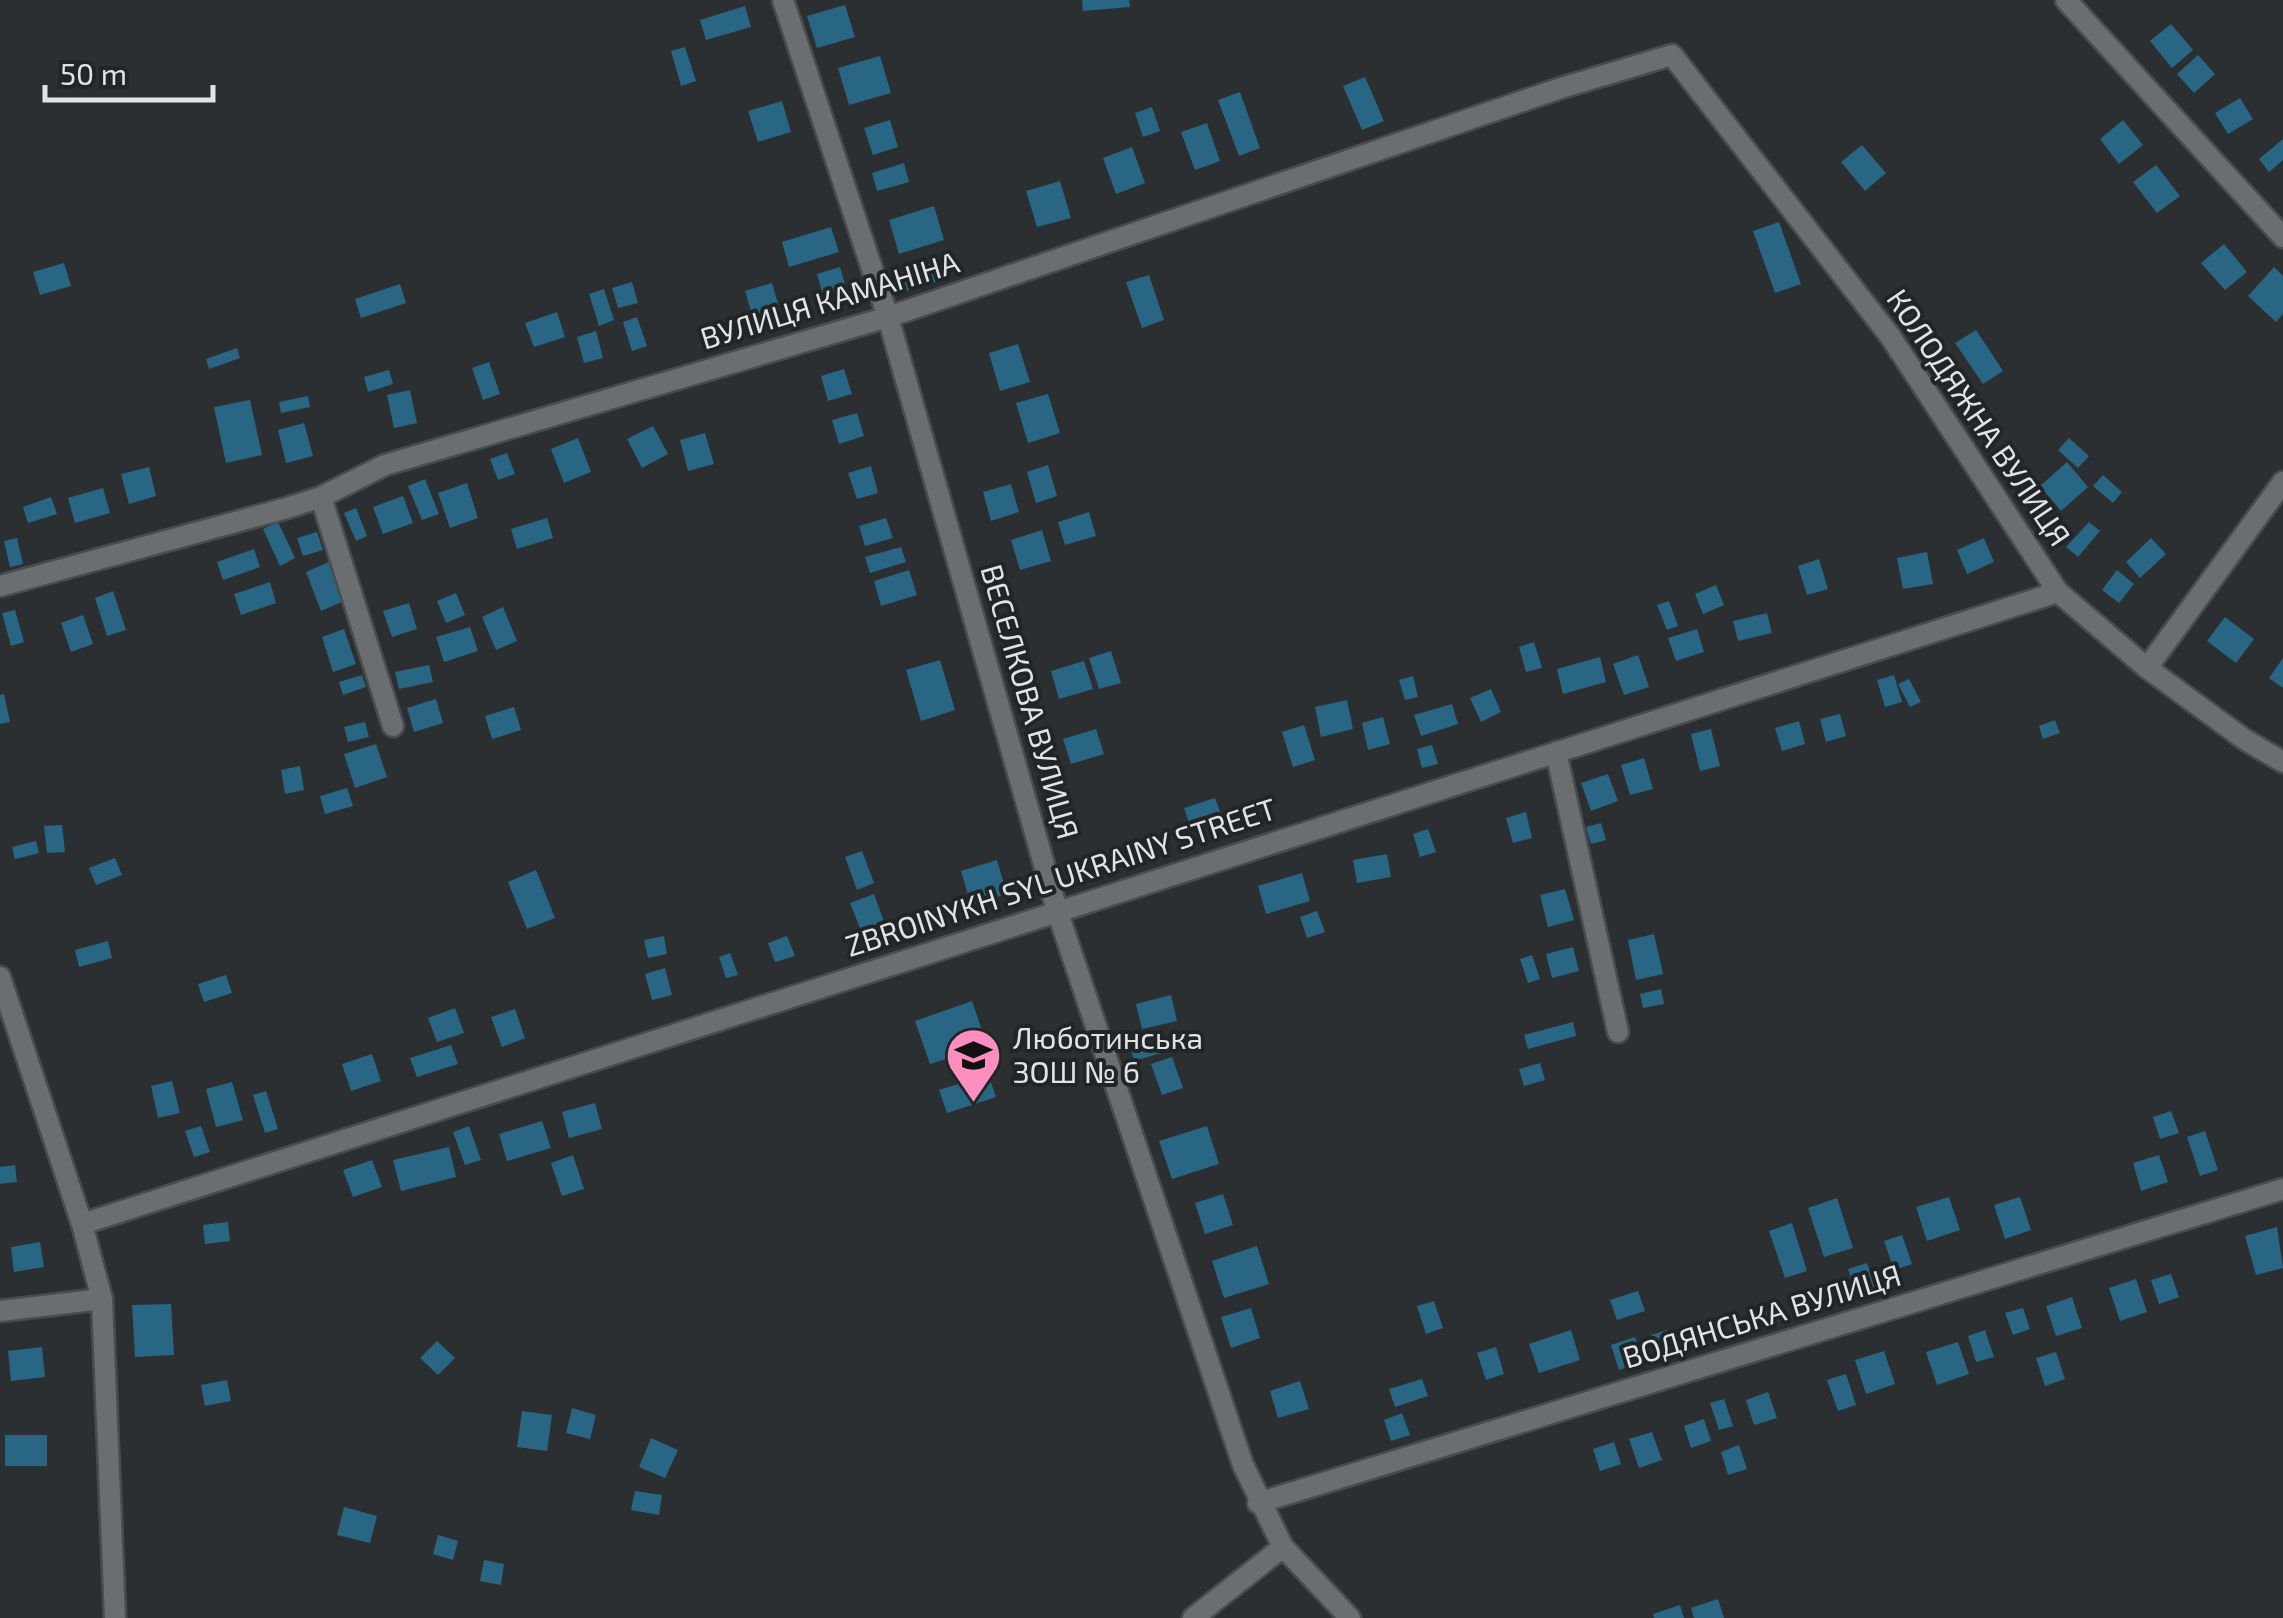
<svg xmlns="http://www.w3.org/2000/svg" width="2283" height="1618" viewBox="0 0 2283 1618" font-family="'Exo 2',sans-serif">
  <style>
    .building { fill: #296683 }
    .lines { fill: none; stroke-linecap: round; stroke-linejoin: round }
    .minor-casing { stroke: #494c4e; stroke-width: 25 }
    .minor { stroke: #6a6e70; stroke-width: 20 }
    .labels { text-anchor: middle; stroke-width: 8; stroke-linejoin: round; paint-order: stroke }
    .street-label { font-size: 30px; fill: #e1e3e4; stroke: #222527 }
    .poi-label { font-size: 30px; fill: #e1e3e4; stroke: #222527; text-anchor: start }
  </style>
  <rect width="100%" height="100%" fill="#2c2f31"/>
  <path class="building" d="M1082,0h47l1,7 -47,4z
    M845,5l10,32 -38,11 -10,-32z
    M745,6l6,21 -45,13 -6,-20z
    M2171,24l22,26 -21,18 -22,-27z
    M685,47l11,34 -15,5 -10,-35z
    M2198,55l17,19 -21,19 -17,-19z
    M880,56l11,37 -42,12 -11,-37z
    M1365,77l19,44 -22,9 -19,-44z
    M1240,92l20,56 -21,8 -21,-56z
    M2240,98l13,21 -25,15 -13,-21z
    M782,101l9,31 -33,10 -10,-31z
    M1152,107l8,24 -17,6 -8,-24z
    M890,120l8,27 -25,8 -9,-27z
    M2123,120l20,25 -24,19 -19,-25z
    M1207,123l13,38 -25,9 -14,-38z
    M2283,139v21l-14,12 -10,-13z
    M1862,145l24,28 -21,18 -24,-29z
    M1132,147l13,36 -29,11 -13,-36z
    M904,163l5,19 -32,9 -5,-18z
    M2156,165l24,31 -23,17 -24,-31z
    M1060,181l11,37 -34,9 -11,-36z
    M934,206l10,34 -45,14 -10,-34z
    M1779,222l22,62 -26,9 -22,-62z
    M831,227l8,25 -50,15 -7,-25z
    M2224,244l23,28 -22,18 -24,-27z
    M936,262l5,18 -35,11 -6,-18z
    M64,263l7,23 -31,9 -7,-23z
    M840,267l6,21 -23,7 -6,-21z
    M2274,267l9,9v38l-7,8 -28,-26z
    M1149,275l15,45 -22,8 -16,-46z
    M632,282l6,21 -20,5 -6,-20z
    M772,283l8,27 -27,8 -8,-27z
    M400,284l6,19 -45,15 -6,-19z
    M604,289l10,31 -15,6 -10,-32z
    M557,312l8,25 -31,10 -9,-24z
    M637,317l10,29 -15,5 -9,-29z
    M1976,330l27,41 -20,13 -28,-41z
    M596,331l7,27 -19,5 -7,-26z
    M1018,344l12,38 -30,9 -11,-38z
    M237,348l3,10 -31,11 -3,-10z
    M489,362l11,32 -17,6 -11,-32z
    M844,369l8,25 -24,7 -7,-25z
    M389,370l4,14 -25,8 -4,-15z
    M410,390l7,33 -23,5 -7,-33z
    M1048,394l12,39 -32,10 -12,-40z
    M308,396l2,11 -29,6 -2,-11z
    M250,400l12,55 -36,8 -12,-56z
    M857,413l7,23 -25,8 -7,-24z
    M304,423l9,33 -27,7 -8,-33z
    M653,426l15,28 -26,14 -15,-29z
    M705,433l9,31 -26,7 -8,-31z
    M578,438l13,34 -27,11 -13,-34z
    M2069,438l20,18 -11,12 -20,-18z
    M507,453l8,21 -17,6 -8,-21z
    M2067,462l21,25 -27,24 -21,-25z
    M1048,465l9,31 -21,7 -9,-31z
    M871,466l7,27 -21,6 -9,-26z
    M149,467l7,29 -27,8 -8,-30z
    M2103,475l19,17 -9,11 -20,-17z
    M425,479l14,35 -17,6 -14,-34z
    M467,483l11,35 -28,10 -12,-35z
    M1011,484l8,28 -28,9 -8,-29z
    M103,488l7,25 -35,10 -7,-25z
    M403,496l10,27 -30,11 -10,-27z
    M51,497l6,17 -29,9 -5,-16z
    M356,508l11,28 -11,5 -12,-28z
    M1089,512l7,24 -31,9 -7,-23z
    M547,518l6,20 -36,11 -6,-20z
    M886,518l7,20 -28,8 -6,-20z
    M278,522l17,36 -15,8 -17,-37z
    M2089,522l11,9 -22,26 -12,-10z
    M1042,530l9,31 -31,9 -9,-30z
    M317,532l6,18 -20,6 -6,-18z
    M17,538l6,26 -13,3 -6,-26z
    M1984,538l10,24 -27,12 -10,-24z
    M2151,538l15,16 -26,24 -14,-16z
    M901,547l5,15 -36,11 -5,-16z
    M254,549l6,18 -37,13 -6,-18z
    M1927,552l6,32 -30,5 -6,-31z
    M1819,559l9,30 -21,6 -9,-29z
    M329,562l15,39 -23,10 -15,-39z
    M909,570l8,25 -36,11 -7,-25z
    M2117,570l17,14 -15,19 -17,-13z
    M270,582l6,21 -35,12 -7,-21z
    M1716,585l8,20 -21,9 -8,-20z
    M113,591l13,39 -19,6 -12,-38z
    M456,593l9,22 -19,8 -9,-22z
    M1669,601l9,25 -11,4 -10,-25z
    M409,603l8,26 -25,8 -9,-26z
    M503,607l14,34 -21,9 -14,-33z
    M15,610l9,32 -13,4 -9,-33z
    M1767,613l5,20 -34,8 -5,-20z
    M83,615l10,29 -22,8 -10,-29z
    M2225,617l29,22 -18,24 -29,-22z
    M470,627l8,24 -34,11 -8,-25z
    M344,629l12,35 -23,8 -11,-35z
    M1697,629l7,23 -28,9 -8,-23z
    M1534,642l8,26 -16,4 -7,-25z
    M1111,651l10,32 -22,6 -10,-31z
    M1638,655l11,32 -25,8 -11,-31z
    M1600,657l6,25 -43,12 -6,-25z
    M2283,658v30l-14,-10z
    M940,660l15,50 -34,11 -15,-51z
    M1084,661l9,28 -34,10 -8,-28z
    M429,665l4,17 -34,7 -4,-17z
    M362,675l4,12 -23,8 -4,-13z
    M1894,675l8,27 -17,5 -8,-27z
    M1413,676l5,21 -13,3 -6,-20z
    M1909,679l12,23 -11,5 -12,-23z
    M1491,689l10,23 -20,10 -11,-24z
    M4,694l6,28 -10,2v-29z
    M436,699l7,24 -29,9 -7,-24z
    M1347,700l6,29 -32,8 -6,-30z
    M1452,704l6,20 -37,12 -7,-21z
    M514,707l7,23 -29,9 -7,-23z
    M1840,714l6,22 -20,6 -6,-23z
    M1383,717l7,27 -22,6 -6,-27z
    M2055,720l5,13 -17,6 -4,-13z
    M1799,721l6,23 -23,7 -7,-23z
    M365,722l4,15 -21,5 -4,-15z
    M1304,725l11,35 -22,7 -11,-35z
    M1096,729l8,25 -33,10 -8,-25z
    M1711,729l9,37 -20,5 -9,-37z
    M376,744l11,33 -32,11 -11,-34z
    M1432,745l6,19 -16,4 -5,-19z
    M1644,758l9,31 -23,6 -9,-30z
    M300,766l4,24 -19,4 -4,-24z
    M1608,774l10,27 -27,10 -10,-28z
    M347,788l6,18 -28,8 -5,-18z
    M1215,798l7,19 -31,11 -7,-20z
    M1526,812l6,26 -19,5 -7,-25z
    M1601,823l5,17 -15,4 -5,-17z
    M62,825l3,27 -18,1 -3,-27z
    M1428,829l8,23 -16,5 -7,-23z
    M36,841l3,12 -24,6 -3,-12z
    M862,851l12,32 -17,7 -12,-33z
    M1387,854l4,23 -34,6 -4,-23z
    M115,858l7,17 -26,10 -7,-17z
    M997,860l10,34 -36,11 -10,-34z
    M536,870l19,48 -28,11 -19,-47z
    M1302,873l8,28 -44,13 -8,-28z
    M1565,889l9,31 -26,7 -8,-32z
    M874,894l13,36 -23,8 -14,-35z
    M1317,911l8,21 -18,6 -7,-21z
    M1654,934l9,40 -27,6 -8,-40z
    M664,936l3,18 -19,4 -4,-18z
    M787,936l8,20 -20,6 -7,-19z
    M108,941l4,17 -33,9 -4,-17z
    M1573,947l6,24 -27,7 -6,-24z
    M730,953l8,22 -12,3 -7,-21z
    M1532,955l8,24 -12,4 -8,-24z
    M665,968l7,27 -20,5 -7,-26z
    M226,975l6,18 -28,9 -6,-18z
    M1661,989l3,15 -21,4 -3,-14z
    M1171,995l6,26 -35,8 -6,-25z
    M972,1001l15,44 -8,3 17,49 -49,16 -8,-23 19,-6 -9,-26 -19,6 -15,-43z
    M455,1008l9,25 -27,9 -9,-24z
    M515,1009l10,29 -23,9 -11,-30z
    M1573,1022l3,14 -48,13 -4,-14z
    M1162,1040l3,12 -31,9 -3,-12z
    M451,1045l7,19 -41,13 -7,-19z
    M372,1054l9,27 -30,10 -9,-27z
    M1172,1057l11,31 -21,7 -11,-31z
    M1540,1063l5,17 -21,6 -5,-17z
    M172,1081l8,32 -22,5 -7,-32z
    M232,1082l11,38 -27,7 -10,-38z
    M266,1091l12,38 -13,4 -12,-38z
    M595,1103l7,26 -33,9 -7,-26z
    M2171,1111l8,22 -19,6 -7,-22z
    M542,1121l9,27 -44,13 -8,-27z
    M201,1126l9,26 -16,5 -9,-26z
    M469,1126l12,34 -16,5 -12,-33z
    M1207,1126l12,38 -47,15 -13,-38z
    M2205,1131l13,39 -18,6 -13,-39z
    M449,1147l7,30 -55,14 -8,-31z
    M573,1155l11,34 -22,7 -11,-33z
    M2159,1155l9,27 -27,9 -8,-28z
    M372,1160l10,27 -29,10 -10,-27z
    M15,1165l2,17 -17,2v-17z
    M1223,1194l10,31 -28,9 -10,-31z
    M1949,1197l11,33 -33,11 -11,-34z
    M2020,1197l11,33 -26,9 -11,-34z
    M1837,1198l16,50 -29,9 -16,-49z
    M228,1222l2,19 -25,3 -2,-19z
    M1792,1223l15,48 -22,7 -16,-47z
    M2277,1227l6,41 -27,7 -11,-39z
    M1902,1235l10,29 -18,6 -10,-29z
    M40,1242l4,25 -30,5 -3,-25z
    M1257,1246l12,38 -45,14 -12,-37z
    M1867,1263l8,25 -19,6 -8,-25z
    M2171,1274l8,23 -20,7 -8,-24z
    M2136,1279l11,33 -27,9 -11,-33z
    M1638,1291l7,20 -28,9 -7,-20z
    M2072,1297l10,31 -26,8 -10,-30z
    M1434,1301l9,27 -17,6 -9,-28z
    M171,1304l3,51 -39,2 -3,-52z
    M1782,1306l4,12 -48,15 -3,-11z
    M1251,1308l9,30 -29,10 -10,-31z
    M2023,1308l7,21 -17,6 -8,-22z
    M1571,1330l9,30 -41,13 -10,-29z
    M1667,1330l8,25 -16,5 -8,-25z
    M1985,1330l9,27 -18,5 -8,-26z
    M1635,1337l9,25 -25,8 -8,-25z
    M437,1341l18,17 -17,17 -18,-17z
    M1958,1342l11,32 -32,11 -11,-33z
    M42,1347l3,30 -34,4 -3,-30z
    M1496,1347l8,27 -18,6 -9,-27z
    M1884,1351l11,33 -29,10 -11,-34z
    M2056,1352l9,27 -20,7 -9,-28z
    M1846,1374l10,31 -18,6 -11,-31z
    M1422,1379l6,17 -33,11 -6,-18z
    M227,1380l4,21 -26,5 -4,-21z
    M1300,1381l9,28 -31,9 -8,-27z
    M1768,1392l9,26 -23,7 -8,-25z
    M1724,1399l9,27 -14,4 -9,-27z
    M572,1408l24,7 -6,24 -24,-6z
    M522,1411l30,4 -5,36 -30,-4z
    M1402,1413l8,22 -19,6 -7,-21z
    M1704,1419l7,22 -20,7 -7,-22z
    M1652,1432l10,28 -23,8 -10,-29z
    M5,1435h42v31h-42z
    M651,1438l27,12 -13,28 -26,-11z
    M1614,1442l7,22 -21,7 -7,-22z
    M1739,1445l8,24 -19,6 -7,-23z
    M635,1491l27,4 -3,20 -28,-5z
    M344,1507l33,9 -7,27 -33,-8z
    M438,1535l20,6 -5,19 -20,-6z
    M484,1560l20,4 -3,21 -21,-4z
    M1718,1599l6,19h-30l-3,-10z
    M1680,1605l4,13h-30l-1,-4z"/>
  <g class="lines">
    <defs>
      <path id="minor" d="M783,0l105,317 169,593 186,555 40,82 67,71
        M2066,0l217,237
        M321,497l72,229
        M0,586l287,-78 34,-11 64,-32 503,-148 673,-229 111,-33 218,281 168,256 89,76 97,71 39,23
        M2147,668l136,-186
        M1556,752l62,280
        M0,977l82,247 20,75 13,319
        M82,1224l1976,-632
        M0,1311l102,-12
        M1258,1503l1025,-314
        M1193,1618l90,-71"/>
    </defs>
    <use href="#minor" class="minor-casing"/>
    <use href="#minor" class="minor"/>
  </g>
  <defs>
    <symbol id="school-pin" viewBox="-11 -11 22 30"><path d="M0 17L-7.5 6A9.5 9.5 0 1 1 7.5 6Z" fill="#fe8ebd" stroke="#222527"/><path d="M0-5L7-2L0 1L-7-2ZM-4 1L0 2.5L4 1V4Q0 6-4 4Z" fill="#111"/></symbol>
  </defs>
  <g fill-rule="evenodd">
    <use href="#school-pin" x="942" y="1024" width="63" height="86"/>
  </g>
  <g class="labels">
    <g class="street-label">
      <text transform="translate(830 301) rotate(-17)" y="10">ВУЛИЦЯ КАМАНІНА</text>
      <text transform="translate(1978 418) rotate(56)" y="10">КОЛОДЯЖНА ВУЛИЦЯ</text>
      <text transform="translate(1029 702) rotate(74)" y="10">ВЕСЕЛКОВА ВУЛИЦЯ</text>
      <text transform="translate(1061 878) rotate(-18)" y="10">ZBROINYKH SYL UKRAINY STREET</text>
      <text transform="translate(1762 1317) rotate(-17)" y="10">ВОДЯНСЬКА ВУЛИЦЯ</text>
    </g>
    <g class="poi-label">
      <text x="1013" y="1049">Люботинська<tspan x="1013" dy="34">ЗОШ № 6</tspan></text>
    </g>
  </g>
  <path d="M45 85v15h168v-15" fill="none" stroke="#e1e3e4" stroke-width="5"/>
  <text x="60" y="85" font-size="30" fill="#e1e3e4" stroke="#222527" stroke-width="8" paint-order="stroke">50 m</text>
</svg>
